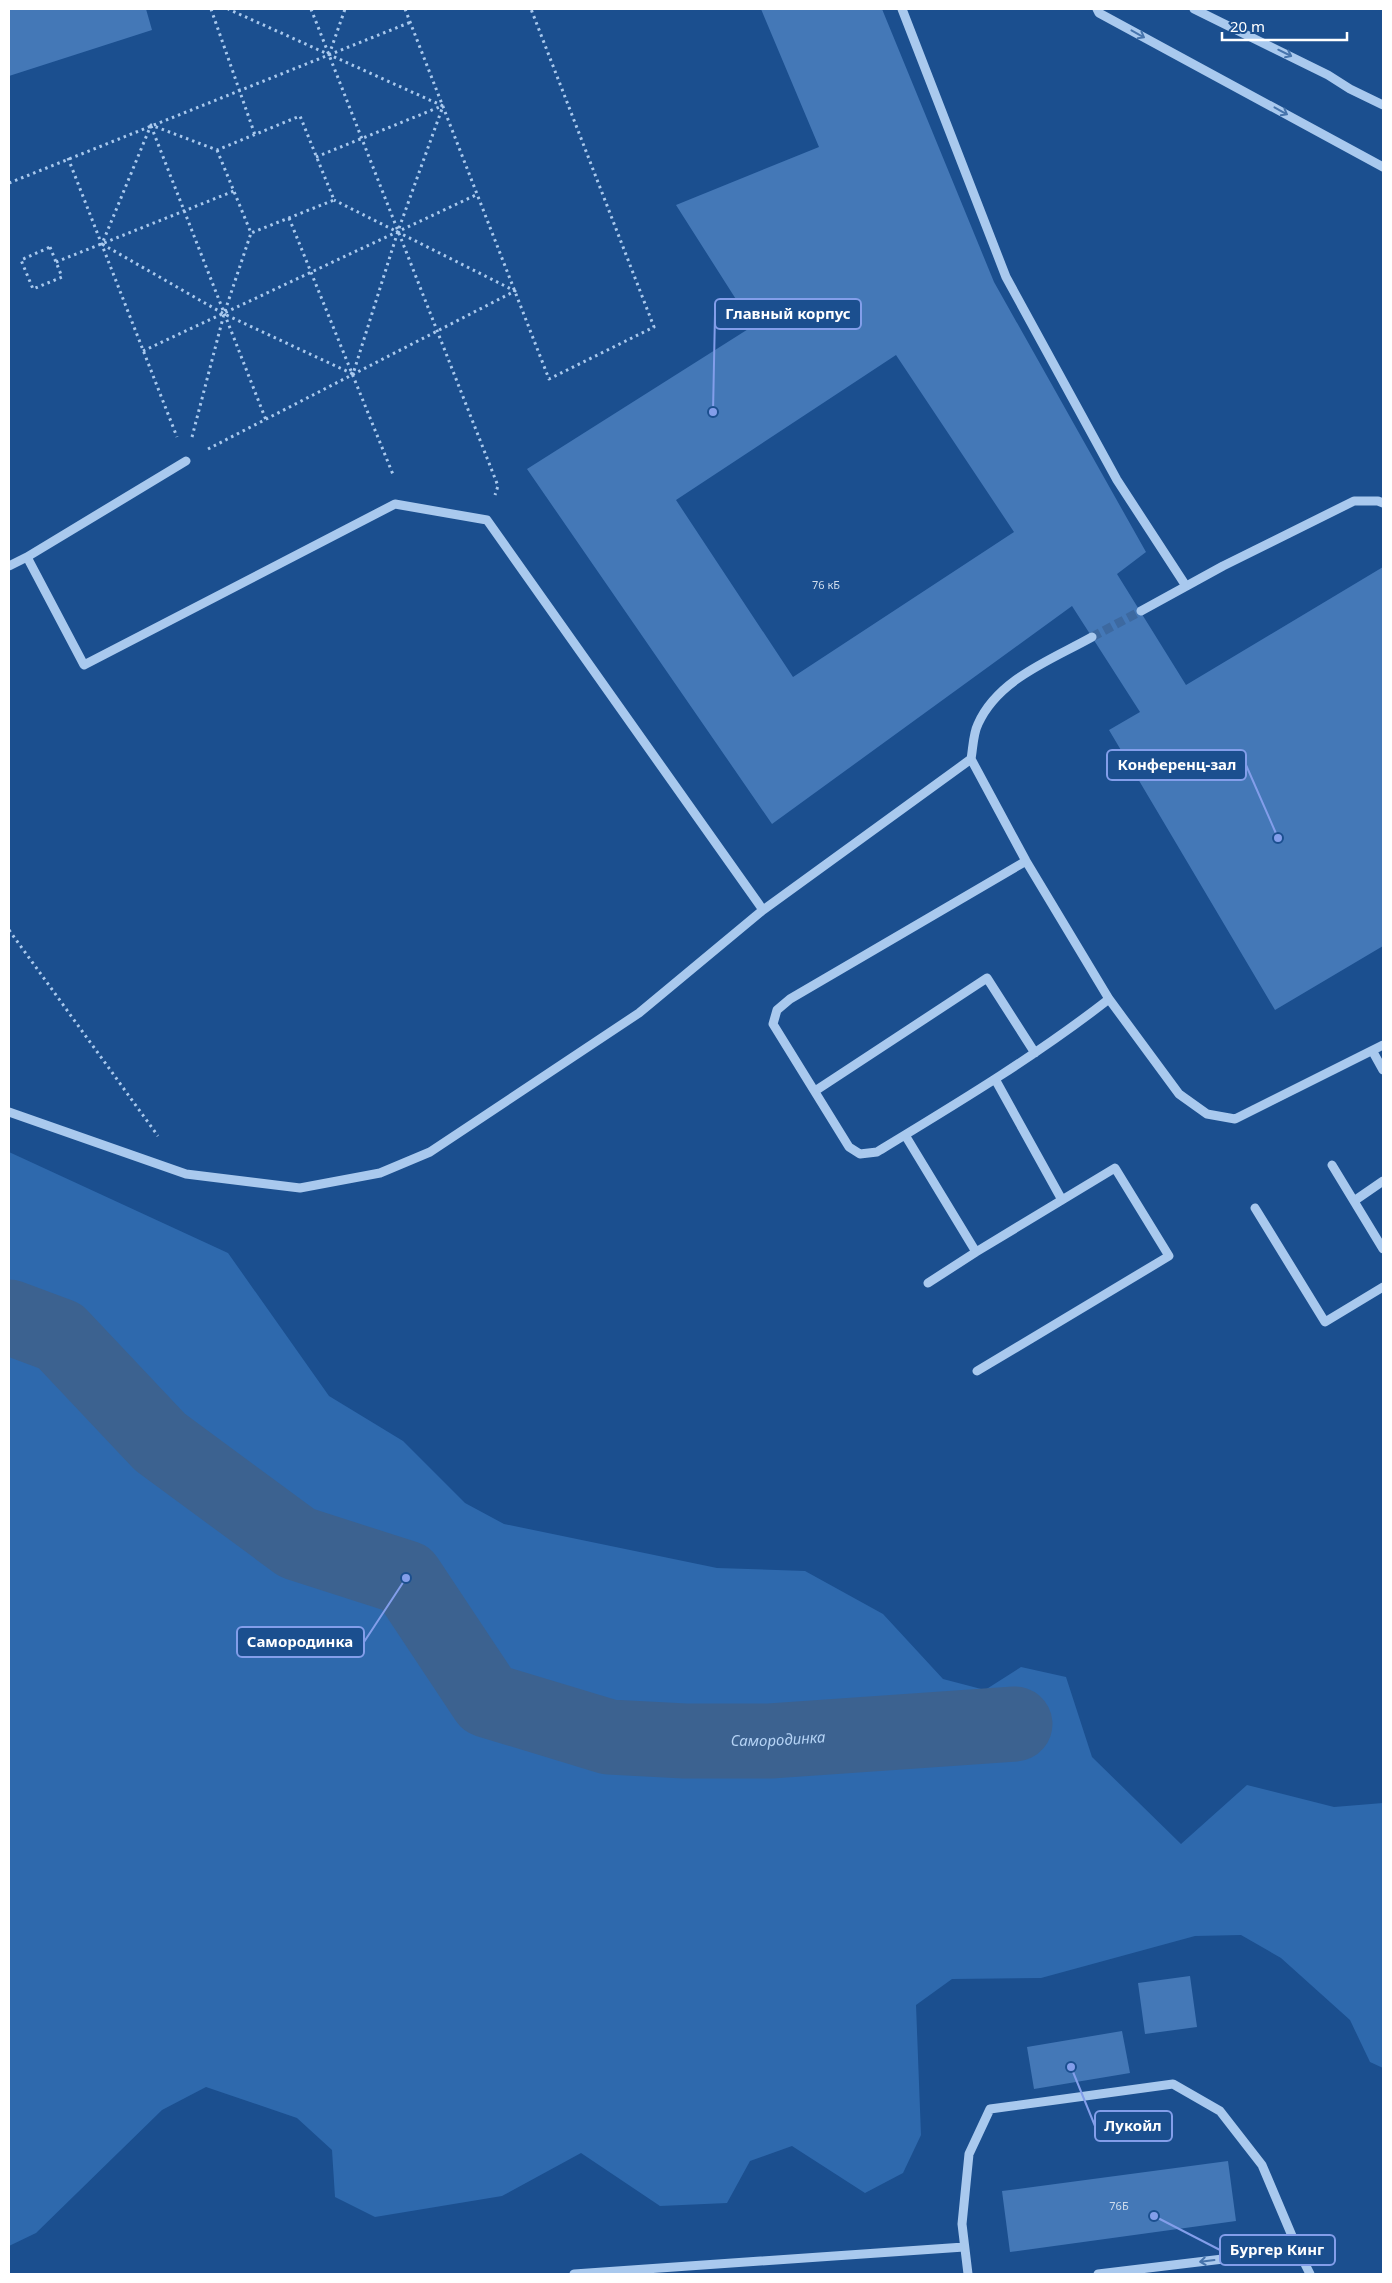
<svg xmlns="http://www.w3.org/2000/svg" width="1392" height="2283" viewBox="0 0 1392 2283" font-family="'Noto Sans',sans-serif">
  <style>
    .green { fill: #2e69ad }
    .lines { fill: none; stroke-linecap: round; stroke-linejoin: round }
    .river { stroke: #3c6290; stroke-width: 75 }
    .building { fill: #4478b7; fill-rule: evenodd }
    .minor-tunnel { stroke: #3d69a0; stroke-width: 9; stroke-dasharray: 9 4.5; stroke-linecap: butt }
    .path { stroke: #a9c9ee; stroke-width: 3; stroke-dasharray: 2.5 4; stroke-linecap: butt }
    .minor { stroke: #a9c9ee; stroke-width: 9 }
    .oneway { stroke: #4674ac }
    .labels { text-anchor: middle; stroke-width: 4; stroke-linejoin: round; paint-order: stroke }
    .number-label { font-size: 11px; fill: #d0dded }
    .water-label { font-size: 15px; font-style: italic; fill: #b5d3f5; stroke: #1b4f8f }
    .leader { fill: none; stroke: #839eea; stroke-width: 2 }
    .callout-dot { fill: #839eea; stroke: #1b4f8f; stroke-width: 2 }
    .callout { fill: #1b4f8f; stroke: #839eea; stroke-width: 2 }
    .callout-label { font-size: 15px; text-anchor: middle; font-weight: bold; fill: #fff }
  </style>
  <rect width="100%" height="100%" fill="#1b4f8f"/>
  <path class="green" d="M9,1152l219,101 101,143 74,45 62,62 39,21 213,44 88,3 78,43 60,65 42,11 36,-23 45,10 26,80 89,87 66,-59 87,22 49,-4v265l-13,-6 -20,-42 -69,-62 -40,-23 -46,1 -154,42 -89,1 -36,26 5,130 -18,38 -38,20 -73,-47 -42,15 -23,42 -67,3 -79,-53 -79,43 -127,21 -40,-20 -3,-47 -35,-32 -91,-31 -44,23 -126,123 -27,13z"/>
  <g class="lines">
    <path class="river" id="s1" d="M9,1317l51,19 100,106 137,101 109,35 81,122 122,37 76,4h85l245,-17"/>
  </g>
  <path class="building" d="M9,9h137l6,21 -143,46z
    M761,9h121l112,273 152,270 -29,22 69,111 197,-118v379l-108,64 -166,-280 31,-18 -68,-106 -300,218 -245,-355 226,-143 -77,-121 143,-58zM896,355l118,177 -221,145 -117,-177z
    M1190,1976l7,51 -52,7 -7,-51z
    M1122,2031l8,42 -96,16 -7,-42z
    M1228,2161l8,60 -226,31 -8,-61z"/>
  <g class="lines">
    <path class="minor-tunnel" d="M1092,637l49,-26"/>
    <path class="path" d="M211,9l44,126
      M311,9l187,477 -3,9
      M405,9l144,370 105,-52 -123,-318
      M329,55l16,-46
      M151,126l115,294
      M217,150l34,83 83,-33 -34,-84 -83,34 -66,-25 -49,119 122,70 129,60 45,-143 45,-125 -215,-97
      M316,157l126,-51
      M68,158l109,279
      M9,183l402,-161
      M289,218l105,259
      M50,247l12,30 -29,12 -12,-29z
      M56,262l178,-71
      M143,351l335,-157
      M192,437l32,-123 27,-81
      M208,449l307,-158 -181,-91
      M9,930l149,206"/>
    <path class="minor" d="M902,9l104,268 111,203 69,106
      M1097,9l2,4 284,154
      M1194,9l134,66 22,14 33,16
      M27,557l159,-96
      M9,566l18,-9 57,108 311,-161 92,16 276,390 -124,103 -209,139 -50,21 -80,15 -114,-14 -177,-62
      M1141,611l82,-45 131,-65h24l5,2
      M971,759c2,-11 2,-25 7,-35 20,-45 73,-64 114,-87
      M1026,861l-236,138 -13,11 -4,14 76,123 11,7 17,-2c79,-48 159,-96 232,-153
      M763,910l208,-151 55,102 83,138 70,95 28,20 28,5 148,-74
      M1373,1052l10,18
      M995,1079l67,121
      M815,1091l172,-113 48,75
      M905,1135l71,117 139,-84 54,88 -192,115
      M1332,1165l51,84
      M1354,1201l29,-20
      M1255,1208l70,114 58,-35
      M928,1283l48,-31
      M574,2274l390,-27
      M968,2274l-6,-50 7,-70 21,-45 183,-25 47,27 42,54 36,85
      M1098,2274l200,-24 12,24"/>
  </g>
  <defs><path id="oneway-shaft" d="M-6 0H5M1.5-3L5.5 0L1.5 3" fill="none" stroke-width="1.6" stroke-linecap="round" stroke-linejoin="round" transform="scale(1.25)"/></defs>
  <g class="oneway">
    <use href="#oneway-shaft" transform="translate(1138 34) rotate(29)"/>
    <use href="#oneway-shaft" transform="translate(1285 53) rotate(26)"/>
    <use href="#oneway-shaft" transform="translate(1281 111) rotate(29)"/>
    <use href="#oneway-shaft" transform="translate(1207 2261) rotate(173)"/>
  </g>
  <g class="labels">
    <g class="number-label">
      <text x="826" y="589">76 кБ</text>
      <text x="1119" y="2210">76Б</text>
    </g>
    <g class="water-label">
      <text dy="5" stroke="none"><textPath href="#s1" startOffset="928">Самородинка</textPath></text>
    </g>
  </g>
  <path class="leader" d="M713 412L715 314M1278 838L1246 765M406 1578L364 1642M1071 2067L1095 2126M1154 2216L1220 2250"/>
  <g class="callout-dot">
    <circle cx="713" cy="412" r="5"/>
    <circle cx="1278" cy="838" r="5"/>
    <circle cx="406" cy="1578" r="5"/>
    <circle cx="1071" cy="2067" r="5"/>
    <circle cx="1154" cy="2216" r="5"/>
  </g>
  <g class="callout">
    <rect x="715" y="299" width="146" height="30" rx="5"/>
    <rect x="1107" y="750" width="139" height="30" rx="5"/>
    <rect x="237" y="1627" width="127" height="30" rx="5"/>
    <rect x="1095" y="2111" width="77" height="30" rx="5"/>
    <rect x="1220" y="2235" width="115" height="30" rx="5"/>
  </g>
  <g class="callout-label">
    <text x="788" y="319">Главный корпус</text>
    <text x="1177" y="770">Конференц-зал</text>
    <text x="300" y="1647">Самородинка</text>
    <text x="1133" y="2131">Лукойл</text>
    <text x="1277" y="2255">Бургер Кинг</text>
  </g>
  <rect width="1392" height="2283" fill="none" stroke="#ffffff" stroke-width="20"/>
  <path d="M1222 32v8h125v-8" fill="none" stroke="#ffffff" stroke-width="2.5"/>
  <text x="1230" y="32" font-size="15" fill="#ffffff" stroke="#1b4f8f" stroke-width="4" paint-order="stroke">20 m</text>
</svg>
